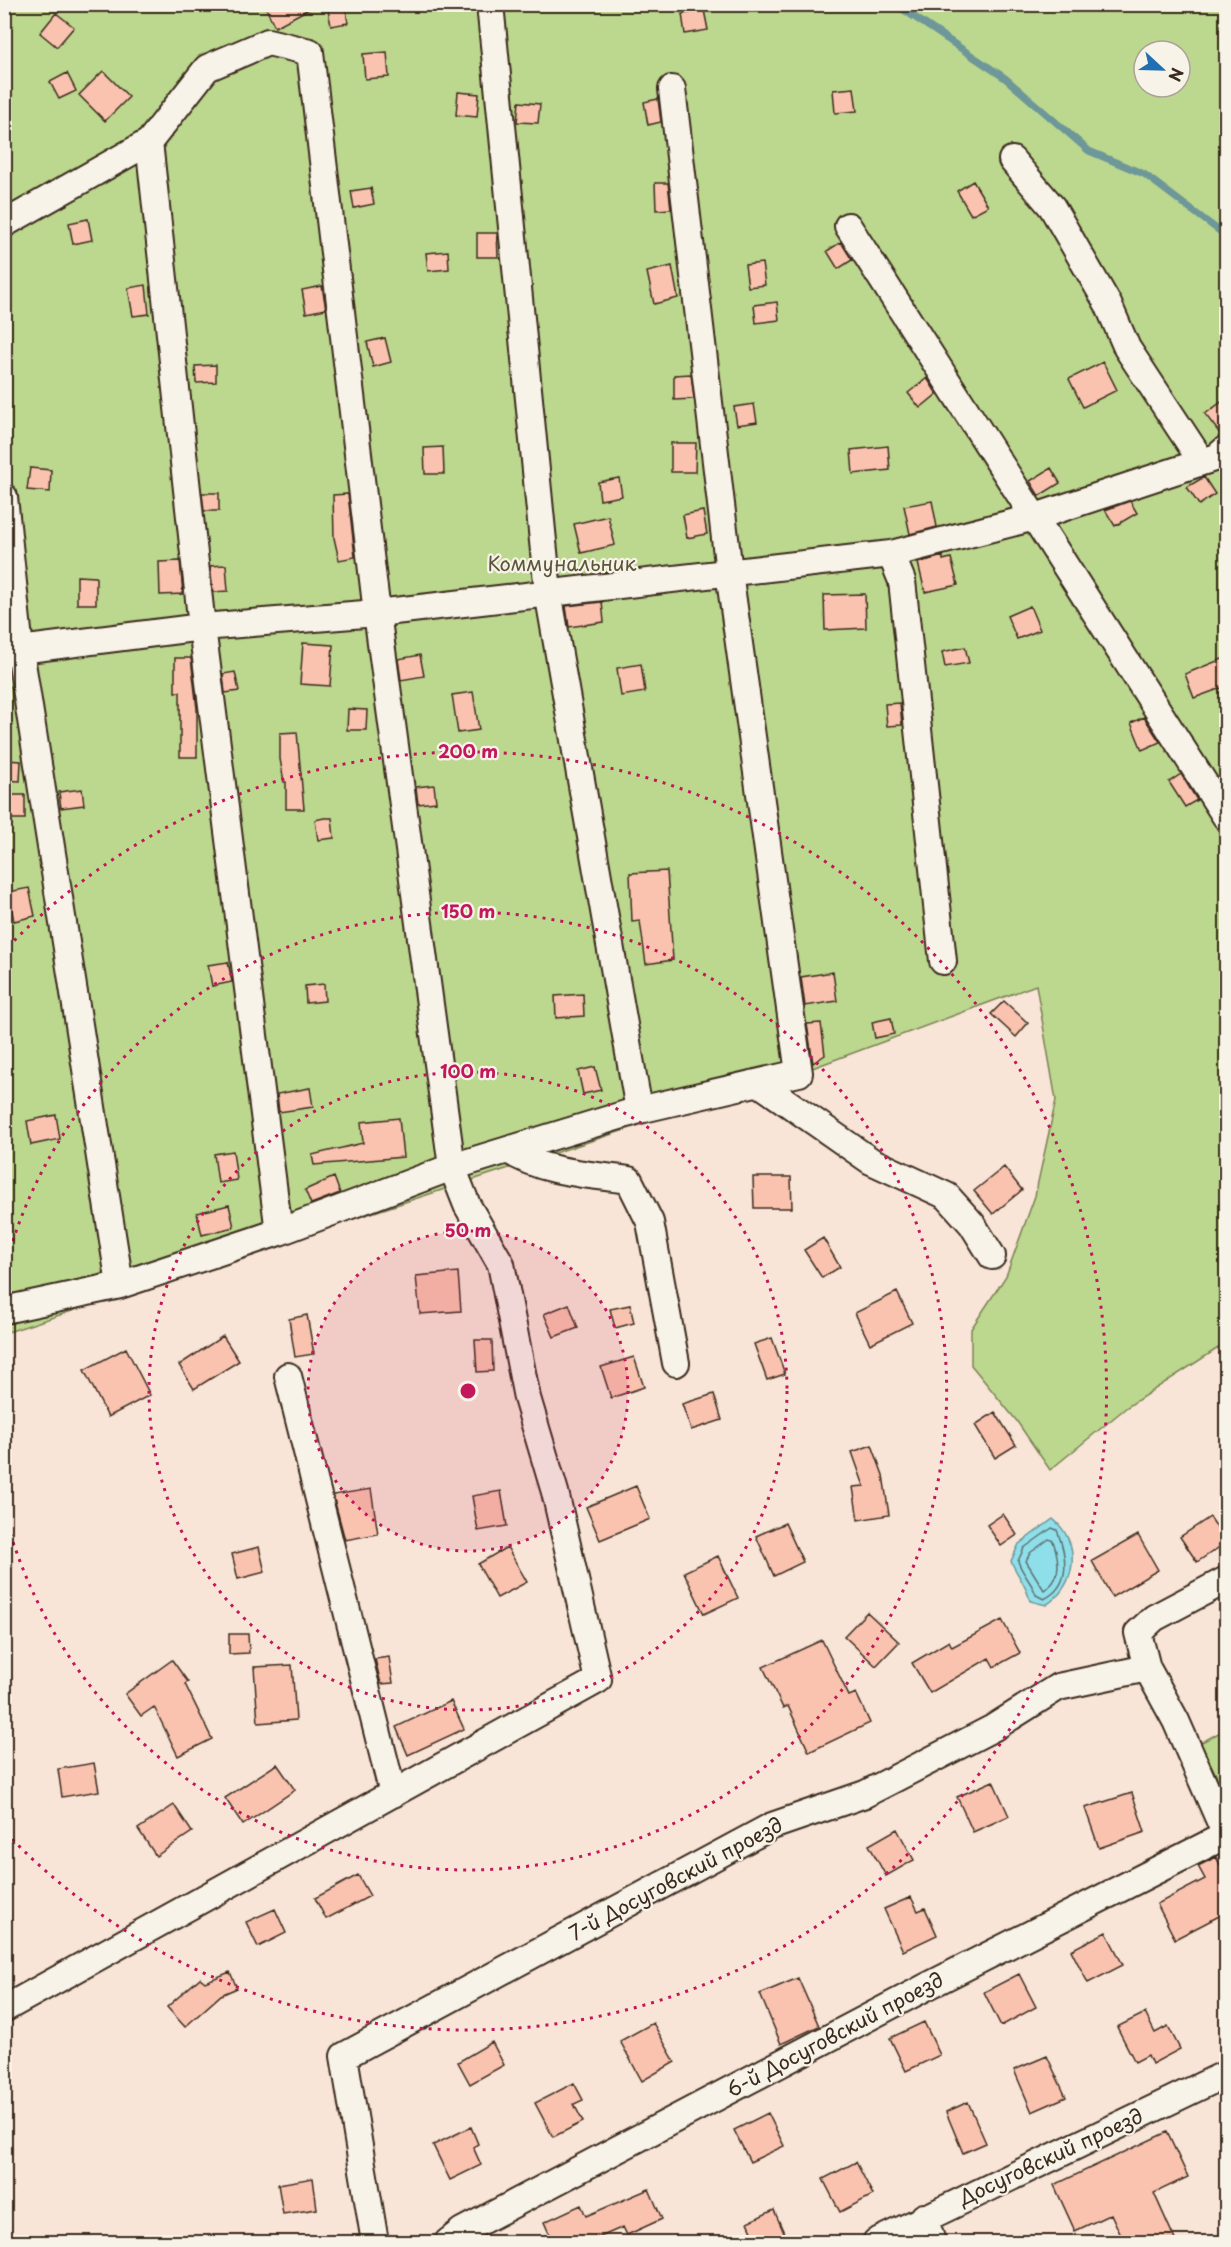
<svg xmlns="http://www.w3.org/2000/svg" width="1231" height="2247" viewBox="0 0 1231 2247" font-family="'Playpen Sans',sans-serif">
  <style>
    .green { fill: #bcd78e; stroke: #7c8056; stroke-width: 1.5; fill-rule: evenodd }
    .water { fill: #8fdfea; stroke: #6d9798; stroke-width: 1.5 }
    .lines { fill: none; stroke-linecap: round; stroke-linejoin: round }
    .shore { stroke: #5d7270; stroke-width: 1.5 }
    .stream { stroke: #6d9798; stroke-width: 7 }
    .building { fill: #fac3af; stroke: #3b2a1e; stroke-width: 1.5 }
    .minor-casing { stroke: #3b2a1e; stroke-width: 30 }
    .minor { stroke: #f7f3e8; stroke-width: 26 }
    .ring { fill: none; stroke: #c2185b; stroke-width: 3; stroke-dasharray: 3 6 }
    .labels { text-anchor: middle; stroke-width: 4.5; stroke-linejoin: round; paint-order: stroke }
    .park-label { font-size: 20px; fill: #5b553a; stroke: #f7f3e8 }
    .street-label { font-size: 20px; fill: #3b2a1e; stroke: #f7f3e8 }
    .centre { fill: #c2185b; stroke: #f7f3e8; stroke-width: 3 }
    .ring-label { font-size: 18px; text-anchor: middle; font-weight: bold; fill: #c2185b; stroke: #f7f3e8; stroke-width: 4.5; stroke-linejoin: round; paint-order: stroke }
  </style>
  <rect width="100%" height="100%" fill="#f8e5d7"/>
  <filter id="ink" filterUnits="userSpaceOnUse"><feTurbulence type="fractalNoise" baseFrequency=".0167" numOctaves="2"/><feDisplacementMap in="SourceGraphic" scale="12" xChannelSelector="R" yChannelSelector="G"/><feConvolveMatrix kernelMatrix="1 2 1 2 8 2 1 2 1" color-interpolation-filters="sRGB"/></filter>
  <g filter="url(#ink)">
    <path class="green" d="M4,5h1222v1338l-99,64 -77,63 -34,-50 -45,-55v-36l35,-53 29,-80 21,-96 -20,-115 -237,88 -794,260zM1144,51h36v36h-36z
      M1226,1729v65l-26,-51z"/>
    <path class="water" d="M1053,1519c29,24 24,67 -7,86l-16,-4c-3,-15 -13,-26 -19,-40l8,-17z"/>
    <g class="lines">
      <path class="shore" d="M1052,1528l5,2c9,24 16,55 -13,69l-8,-4c-4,-13 -14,-21 -18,-34l6,-13z
        M1049,1539l4,2c6,17 10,39 -9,49l-18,-29 4,-8z"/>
      <path class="stream" d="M895,4l110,74 84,73 55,23 82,62"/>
    </g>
    <path class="building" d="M264,4h54l-43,23z
      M327,4h18l3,19 -17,3z
      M704,10l4,20 -23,4 -3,-20z
      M56,13l18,14 -17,20 -17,-14z
      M387,52l2,25 -24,2 -2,-25z
      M103,71l26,26 -24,24 -26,-26z
      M67,73l9,18 -17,8 -9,-17z
      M854,88l3,23 -22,2 -2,-23z
      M458,92l21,2 -2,23 -21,-2z
      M658,99l3,23 -13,3 -4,-23z
      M519,102l21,2 -2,19 -21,-1z
      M973,181l15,25 -17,9 -14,-24z
      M655,183h13l3,26 -15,1z
      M371,188l3,16 -20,4 -3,-17z
      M88,219l4,21 -19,4 -4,-21z
      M477,233h20l1,24h-21z
      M841,242l11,18 -14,9 -11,-18z
      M448,251l1,18 -21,2 -2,-18z
      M762,263l3,22 -17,2 -3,-22z
      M672,266l6,32 -24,6 -7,-32z
      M146,285l3,29 -16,2 -5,-28z
      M322,286l4,23 -20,4 -4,-23z
      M777,302l2,18 -23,3 -2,-18z
      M385,338l6,24 -18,5 -6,-25z
      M1103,362l14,28 -34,17 -14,-28z
      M216,365v17l-20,1 -1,-17z
      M691,374l3,25 -20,1v-25z
      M927,378l10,16 -17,14 -12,-15z
      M1227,398v36l-6,1 -16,-21z
      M754,404l3,18 -20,3 -3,-18z
      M671,443h25l-1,29h-24z
      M888,446l2,24 -37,4 -2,-24z
      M443,447l1,27h-19l-1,-26z
      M30,468l21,2 -1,22 -23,-2z
      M1051,468l9,15 -21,13 -9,-15z
      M1204,477l11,17 -16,11 -12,-18z
      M619,478l3,18 -22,4 -2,-18z
      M202,493h17v18h-15z
      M348,494l7,63 -16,3 -5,-22 -1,-43z
      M932,501l5,26 -27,7 -6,-28z
      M1130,501l7,12 -22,13 -10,-16z
      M703,511l4,23 -20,4 -4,-23z
      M608,516l7,29 -34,8 -7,-29z
      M943,556v4l8,-2 7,27 -33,7 -7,-29z
      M180,561l3,33 -23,1 -1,-33z
      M226,565l2,26 -15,1 -3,-26z
      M77,576l19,1v27h-19z
      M865,594l1,34 -41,2 -1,-35z
      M602,602l2,20 -35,5 -3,-21z
      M1030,606l10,24 -23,9 -10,-23z
      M303,643l30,2 -3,41 -30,-2z
      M965,647l4,16 -24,4 -3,-15z
      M420,655l4,21 -23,4 -3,-21z
      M1227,657v29l-33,12 -9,-24z
      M175,658h16l6,51v48h-17v-65h-5z
      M641,664l4,28 -24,4 -4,-28z
      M235,672l4,19 -14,2 -2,-19z
      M473,692l6,38 -21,3 -6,-38z
      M900,703l2,22 -15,1 -2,-22z
      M348,709l19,1 -1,20h-19z
      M1144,717l16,25 -18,8 -11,-27z
      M297,732l7,77h-18v-27h-2l-4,-23v-26z
      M4,760l17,1 -1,20 -16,-1z
      M1181,774l16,26 -12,7 -16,-25z
      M434,785l2,17 -18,2 -2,-17z
      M82,789l2,16 -23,3 -2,-16z
      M9,795h16v24h-16z
      M324,818h8l2,20 -16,2 -3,-20z
      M667,871l6,89 -27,4 -6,-43 -8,1 -2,-49z
      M29,888l6,28 -21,5 -6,-29z
      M228,962l4,20 -20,4 -4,-21z
      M833,972l4,29 -32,5 -4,-29z
      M324,984l1,17 -19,2 -1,-17z
      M583,994l1,22 -28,2 -1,-22z
      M1004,1001l24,22 -12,14 -25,-23z
      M891,1018l3,16 -19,4 -3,-16z
      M821,1023l4,32 -12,8 -6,-39z
      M595,1067l6,23 -18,4 -5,-23z
      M310,1088l3,19 -34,5 -2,-18z
      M56,1115l4,24 -29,6 -4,-24z
      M399,1118l4,39 -89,8 -2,-10 51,-12 -2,-21z
      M233,1151l4,29 -19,3 -4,-29z
      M1004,1167l18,23 -29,24 -19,-23z
      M334,1177l6,16 -29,11 -6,-14z
      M753,1177h38l1,31h-38z
      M229,1205l5,22 -32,8 -5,-22z
      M823,1238l17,29 -18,11 -18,-28z
      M458,1272l3,39 -41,3 -4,-38z
      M897,1292l15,31 -42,21 -15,-31z
      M569,1304l9,24 -24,9 -10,-23z
      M630,1305l4,18 -19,5 -5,-19z
      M307,1315l7,39 -19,3 -6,-38z
      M223,1336l16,25 -45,28 -15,-24z
      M772,1338l13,36 -18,6 -13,-36z
      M475,1340h17l1,31 -16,1z
      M126,1348l24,47 -42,22 -24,-47z
      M634,1357l10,30 -33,11 -10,-31z
      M714,1394l8,26 -31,10 -9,-26z
      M995,1412l21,33 -21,13 -20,-33z
      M872,1445l11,30 6,40 -31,5 -5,-33 11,-1 -12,-34z
      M636,1486l14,33 -50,21 -14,-33z
      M371,1489l7,45 -33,6 -12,-45z
      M501,1491l6,35 -29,5 -6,-35z
      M1003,1514l14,21 -16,11 -14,-21z
      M1210,1517l17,25 -30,20 -17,-25z
      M785,1523l18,39 -29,14 -18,-40z
      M1138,1535l20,35 -46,27 -20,-36z
      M259,1547l6,25 -27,7 -6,-25z
      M507,1547l20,35 -30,16 -19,-34z
      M718,1556l20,42 -34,16 -20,-42z
      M867,1612l32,30 -23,24 -32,-30z
      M1002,1620l18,33 -26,14 -5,-9 -59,35 -18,-30 37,-22 3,6z
      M229,1634h19l1,19 -20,1z
      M822,1640l27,56 7,-3 14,30 -61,29 -21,-46 -5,2 -20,-41z
      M389,1657l4,26 -12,1 -6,-25z
      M172,1660l16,22 -3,2 27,55 -34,17 -24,-49 -13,9 -16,-22z
      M292,1665l4,55 -38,3 -4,-56z
      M451,1701l13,28 -56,26 -12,-28z
      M94,1763l5,28 -37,6 -4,-28z
      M277,1764l18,26 -52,35 -18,-27z
      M993,1781l16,35 -36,16 -16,-35z
      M1132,1793l13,39 -46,16 -14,-40z
      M174,1805l18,27 -36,24 -18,-27z
      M897,1829l17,31 -28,16 -17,-31z
      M1216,1857l11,21v34l-52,27 -18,-35 48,-25 -7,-13z
      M358,1875l12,21 -44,23 -11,-21z
      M911,1897l7,14 7,-3 12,27 -34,16 -19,-42z
      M275,1909l11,24 -28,14 -12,-25z
      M1106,1932l17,33 -35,18 -17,-33z
      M230,1972l7,16 -16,7 -36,32 -18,-20 33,-29 5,4z
      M1019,1974l17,33 -35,19 -17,-34z
      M798,1978l21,48 -38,18 -21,-50z
      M1145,2013l10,20 13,-7 12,23 -28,15 -4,-9 -13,7 -18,-35z
      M924,2022l16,33 -34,16 -16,-33z
      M653,2023l22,39 -33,19 -22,-40z
      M492,2042l12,23 -34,19 -12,-22z
      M1047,2056l19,41 -34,15 -18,-42z
      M574,2083l9,17 -9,4 9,18 -30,15 -18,-34z
      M968,2102l18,41 -23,10 -17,-41z
      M768,2113l16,33 -34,16 -16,-32z
      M471,2127l7,17 -5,3 8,18 -31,15 -17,-35z
      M1167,2132l21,45 -34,16 22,49h-52l-13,-28 -36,17 -21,-46z
      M856,2162l17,33 -33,17 -17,-33z
      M313,2178l4,31 -34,5 -5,-30z
      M649,2189l13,30 -35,16 -4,-8 -34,15h-36l-9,-20 37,-17 5,11z
      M774,2210l14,32h-31l-9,-20z"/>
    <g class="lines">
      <defs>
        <path id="minor" d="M490,4l58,588 91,518
          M672,89l57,483 70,501
          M149,142l53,485 77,605
          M1012,160l40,47 56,97 19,44 75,114
          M4,224l145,-82 58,-74 61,-26 42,10 67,561 75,554 15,38 34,59 26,134 28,94 43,188 -594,329
          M848,226l378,591
          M4,497l16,153 100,635
          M891,554l11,27 41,380
          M4,652l198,-25 175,-14 514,-59 144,-37 182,-60 9,-8
          M776,1080l-14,5 109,76 76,35 25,28 20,32
          M508,1150c35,23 80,24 121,30l21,42 26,141
          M4,1310l116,-25 159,-53 173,-65 187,-57 160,-37
          M288,1376l105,418
          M1226,1580l-72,38 -16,15 9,35 29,53 50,114
          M924,2217l8,25
          M375,2242l-31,-186 428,-230 93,-32 128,-66 65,-41 89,-19
          M448,2242l14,-11 466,-245 298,-151
          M876,2242l350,-168"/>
      </defs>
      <use href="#minor" class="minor-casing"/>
      <use href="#minor" class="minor"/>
    </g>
  </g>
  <circle cx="468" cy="1391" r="160" fill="#c2185b" fill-opacity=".12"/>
  <g class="ring">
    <circle cx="468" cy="1391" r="160"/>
    <circle cx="468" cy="1391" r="319"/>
    <path d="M5 1267A479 479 0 1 1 5 1515"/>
    <path d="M8 947A639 639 0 1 1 8 1835"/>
  </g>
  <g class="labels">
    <g class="park-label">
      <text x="562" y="571">Коммунальник</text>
    </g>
    <g class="street-label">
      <text transform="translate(676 1879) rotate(-28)" y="7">7-й Досуговский проезд</text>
      <text transform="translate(835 2035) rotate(-28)" y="7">6-й Досуговский проезд</text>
      <text transform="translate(1051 2157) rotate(-25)" y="7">Досуговский проезд</text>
    </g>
  </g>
  <circle cx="468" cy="1391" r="9" class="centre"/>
  <g class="ring-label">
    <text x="468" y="758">200 m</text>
    <text x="468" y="918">150 m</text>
    <text x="468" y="1078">100 m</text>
    <text x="468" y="1237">50 m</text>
  </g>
  <rect width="1231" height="2247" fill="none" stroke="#f7f3e8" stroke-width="24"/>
  <rect x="12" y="12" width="1207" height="2223" fill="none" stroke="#3b2a1e" stroke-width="2" filter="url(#ink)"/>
  <g transform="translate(1162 69) rotate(112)"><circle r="28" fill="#f7f3e8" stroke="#aca397" stroke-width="1.5"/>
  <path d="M0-4.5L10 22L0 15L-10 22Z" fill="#1f6fb2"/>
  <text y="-9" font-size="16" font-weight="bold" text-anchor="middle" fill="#3b2a1e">N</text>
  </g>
</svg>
